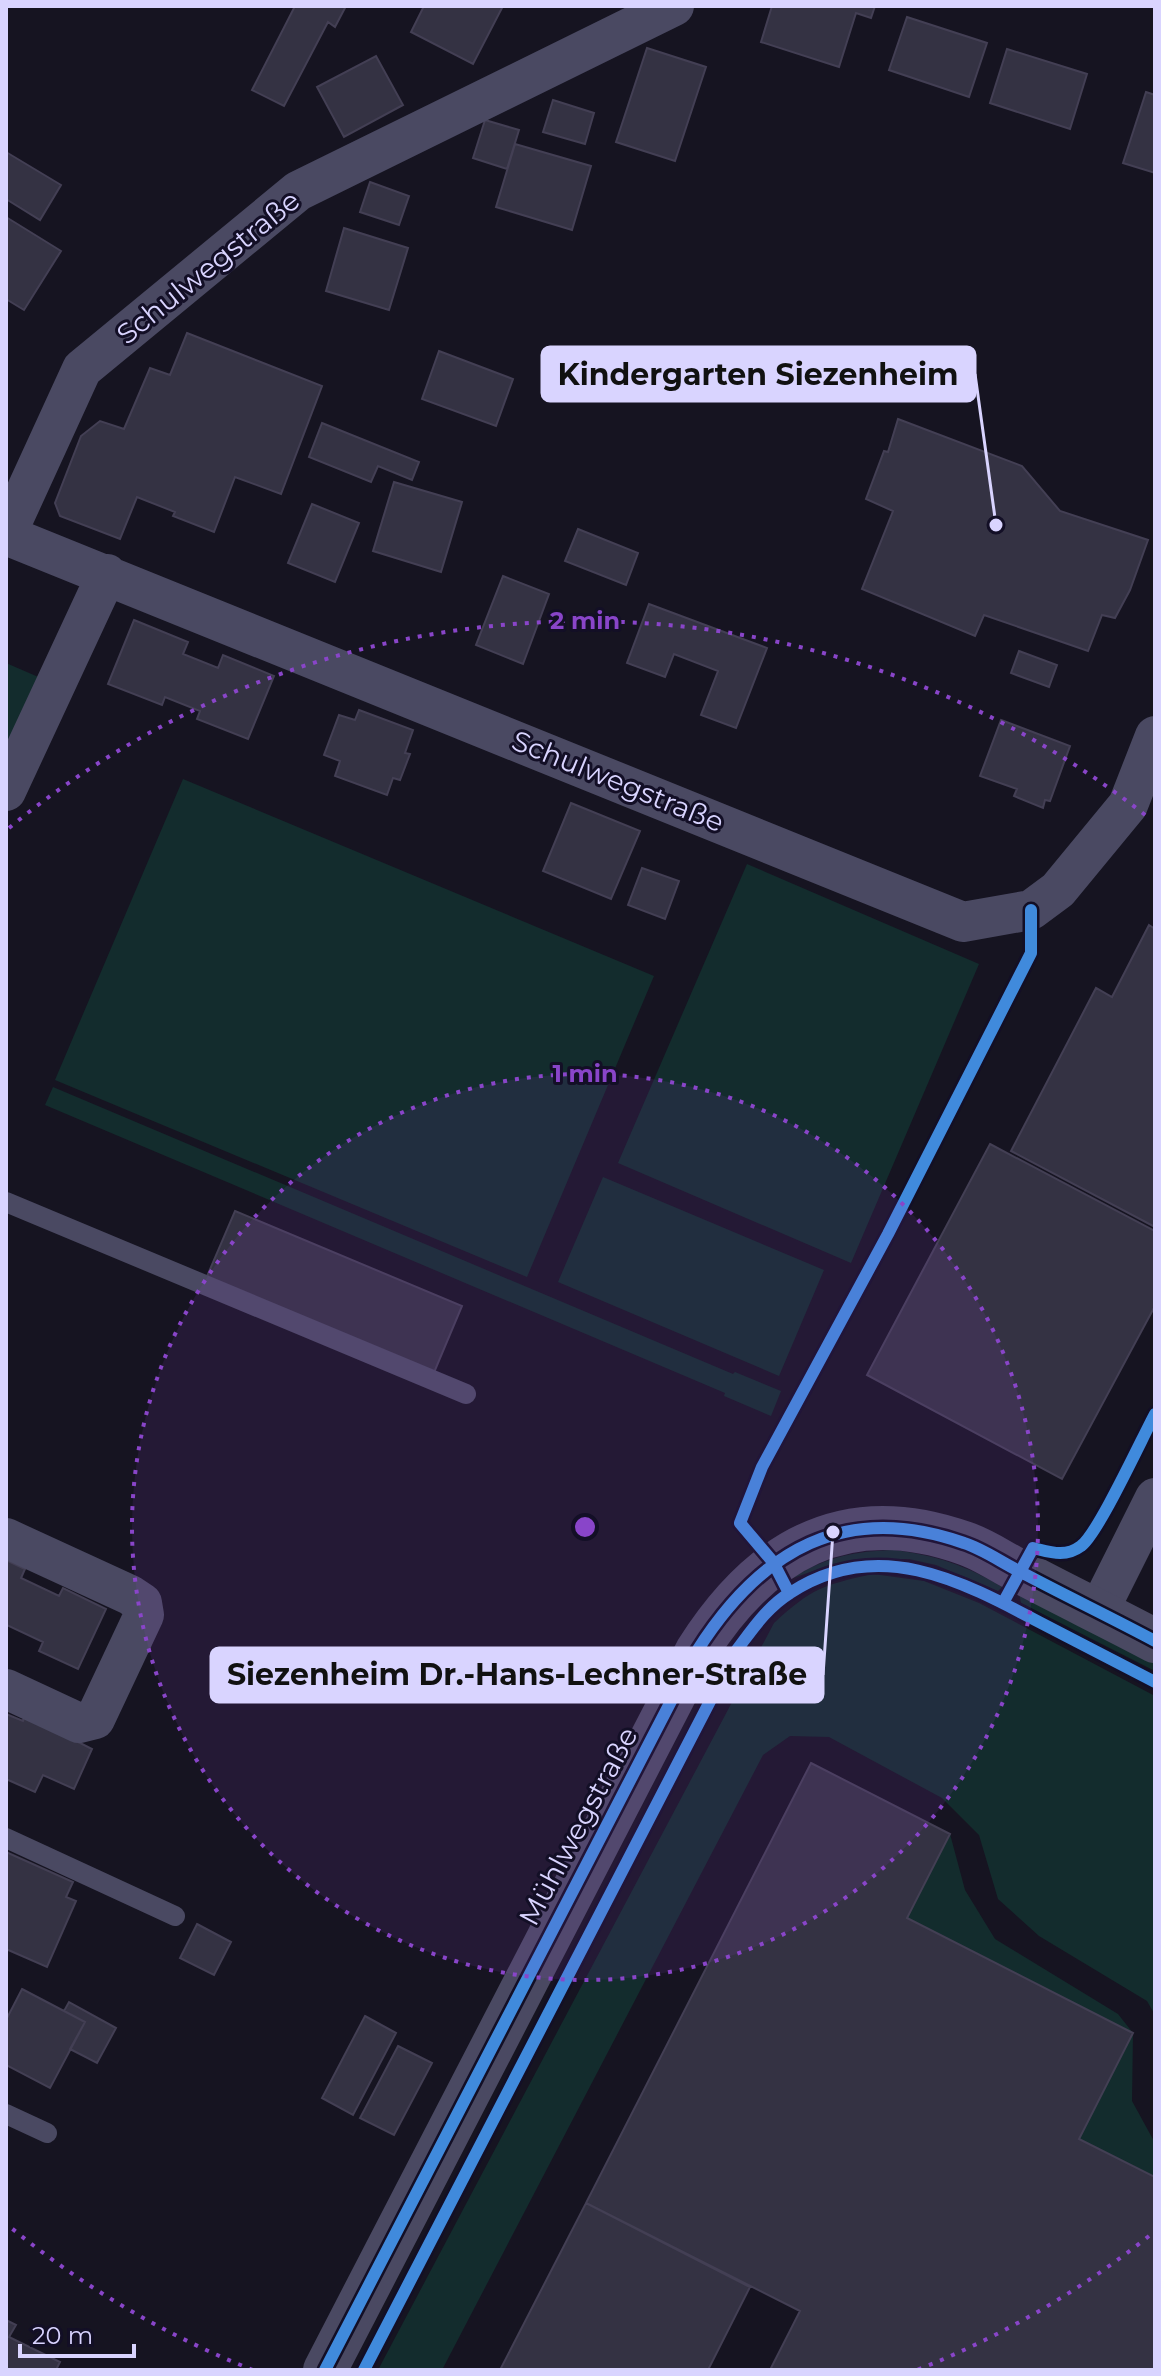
<svg xmlns="http://www.w3.org/2000/svg" width="1161" height="2376" viewBox="0 0 1161 2376" font-family="Montserrat,sans-serif">
  <style>
    .green { fill: #132c2d }
    .building { fill: #343243; stroke: #433f54; stroke-width: 2 }
    .lines { fill: none; stroke-linecap: round; stroke-linejoin: round }
    .service { stroke: #4a4962; stroke-width: 20 }
    .minor { stroke: #4a4962; stroke-width: 40 }
    .tertiary { stroke: #4a4962; stroke-width: 44 }
    .cycleway-casing { stroke: #130f26; stroke-width: 17 }
    .cycleway { stroke: #408adc; stroke-width: 12 }
    .ring { fill: none; stroke: #8945c9; stroke-width: 4; stroke-dasharray: 4 8 }
    .labels { text-anchor: middle; stroke-width: 6; stroke-linejoin: round; paint-order: stroke }
    .street-label { font-size: 28px; fill: #d9d4ff; stroke: #130f26 }
    .centre { fill: #8945c9; stroke: #130f26; stroke-width: 4 }
    .ring-label { font-size: 24px; text-anchor: middle; font-weight: bold; fill: #8945c9; stroke: #130f26; stroke-width: 6; stroke-linejoin: round; paint-order: stroke }
    .leader { fill: none; stroke: #d9d4ff; stroke-width: 3 }
    .callout-dot { fill: #d9d4ff; stroke: #130f26; stroke-width: 3 }
    .callout { fill: #d9d4ff; stroke: #d9d4ff; stroke-width: 3 }
    .callout-label { font-size: 30px; text-anchor: middle; font-weight: bold; fill: #111 }
  </style>
  <rect width="100%" height="100%" fill="#161421"/>
  <path class="green" d="M6,663l37,16 -37,72z
    M183,779l471,197 -127,301 -472,-197z
    M747,864l232,100 -128,299 -233,-100z
    M53,1087l680,287 2,-2 46,19 -10,25 -47,-20 1,-3 -680,-288z
    M603,1177l221,93 -45,106 -221,-94z
    M894,1550c40,5 74,16 108,37l-4,4 -62,-26 -27,-6h-47l-29,5 -40,14c31,-21 64,-27 101,-28z
    M873,1574l51,7 55,22 176,93v319l-8,-14 -108,-65 -41,-37 -19,-64 -37,-37 -113,-61 -39,-1 -27,19 -321,615h-64l396,-747c38,-35 49,-38 99,-49z
    M1019,1593l136,69v9l-134,-68z
    M950,1834l15,56 30,49 123,75 15,19 -1,68 23,42v34l-76,-38 54,-106 -226,-115z"/>
  <path class="building" d="M295,6h51l-11,21 -7,-5 -44,84 -32,-16z
    M424,6h79l-30,58 -62,-32z
    M772,6h103l-4,12 -15,-5 -17,54 -78,-25z
    M907,17l80,26 -18,54 -80,-27z
    M647,48l59,19 -31,94 -59,-19z
    M1007,49l80,25 -17,55 -80,-26z
    M376,56l27,49 -59,32 -27,-50z
    M1146,92l9,3v78l-32,-10z
    M553,100l41,13 -9,31 -42,-12z
    M485,120l34,10 -12,39 -34,-11z
    M515,144l76,22 -19,64 -76,-23z
    M6,152l55,33 -21,35 -34,-21z
    M370,182l39,14 -10,29 -39,-13z
    M6,217l55,34 -37,59 -18,-11z
    M344,228l64,20 -19,62 -63,-19z
    M187,333l135,53 -41,108 -46,-17 -21,55 -41,-16 2,-4 -38,-15 -17,42 -60,-23 -5,-13 26,-67 19,-15 24,8 26,-61 20,7z
    M439,351l74,28 -17,47 -74,-27z
    M898,419l124,47 38,45 88,29 -18,50 -15,28 -13,-3 -14,36 -104,-36 -9,21 -113,-47 31,-78 -27,-12 18,-48 4,1z
    M322,423l97,39 -7,18 -34,-14 -7,16 -62,-25z
    M394,482l68,20 -21,70 -68,-21z
    M312,504l47,19 -24,59 -47,-19z
    M578,529l60,24 -12,32 -61,-24z
    M503,576l46,18 -26,70 -47,-19z
    M649,604l118,44 -31,80 -35,-13 17,-44 -44,-17 -9,23 -38,-14z
    M134,620l54,22 -5,12 35,14 5,-13 51,21 -26,63 -51,-20 3,-8 -35,-14 -3,8 -54,-21z
    M1019,651l38,14 -8,22 -38,-14z
    M359,710l54,20 -8,23 5,1 -10,26 -7,-2 -6,17 -52,-19 5,-15 -16,-6 15,-40 16,5z
    M1001,720l69,26 -20,55 -5,-1 -2,8 -29,-12 3,-7 -37,-13z
    M571,803l69,28 -29,68 -68,-28z
    M642,868l37,13 -14,38 -37,-14z
    M1149,925l6,4v298l-144,-76 85,-163 16,9z
    M990,1144l165,87v75l-93,173 -195,-104z
    M235,1211l227,95 -29,69 -228,-94z
    M6,1560l19,9 -4,9 38,18 4,-8 43,21 -28,60 -39,-18 4,-9 -36,-17 -1,2z
    M6,1714l17,7 2,-6 67,34 -18,40 -31,-14 -8,17 -29,-13z
    M811,1763l139,71 -43,84 226,115 -54,106 76,38v193h-385l30,-59 -214,-108z
    M6,1852l67,30 -7,15 10,4 -29,66 -41,-18z
    M197,1924l34,18 -17,33 -34,-17z
    M22,1989l63,33 -35,66 -44,-23v-45z
    M69,2002l47,26 -19,35 -27,-14 15,-27 -21,-11z
    M365,2016l31,17 -43,82 -31,-17z
    M398,2046l34,17 -38,72 -34,-17z
    M586,2203l164,84 -42,83h-208z
    M6,2320l10,5 -7,12 51,25 -4,8h-50z"/>
  <g class="lines">
    <path class="service" d="M6,1202l460,192
      M6,1838l169,78
      M6,2114l41,19"/>
    <path class="minor" d="M6,535l957,387 68,-12 27,-20 70,-85 27,-69
      M6,535l76,-166 216,-178 376,-185
      M6,791l101,-217
      M6,1538l124,57 12,8 2,12 -49,104 -16,4 -73,-34
      M1098,1612l57,-114"/>
    <path class="tertiary" d="M325,2370l372,-719c64,-101 148,-150 267,-108 19,6 37,19 55,28 45,24 91,46 136,70"/>
    <defs>
      <path id="cycleway" d="M789,1593l-16,-31 -33,-39 22,-56 126,-233 143,-281v-43
        M1003,1603l30,-55c17,4 32,10 48,-2 17,-12 61,-108 74,-132
        M325,2370l372,-719c64,-101 148,-150 267,-108 19,6 37,19 55,28 45,24 91,46 136,70
        M364,2370l372,-719c16,-21 31,-44 54,-58 87,-57 170,-13 251,30 38,20 76,39 114,59"/>
    </defs>
    <use href="#cycleway" class="cycleway-casing"/>
    <use href="#cycleway" class="cycleway"/>
  </g>
  <circle cx="585" cy="1527" r="453" fill="#8945c9" fill-opacity=".12"/>
  <g class="ring">
    <circle cx="585" cy="1527" r="453"/>
    <path d="M1149 2236A906 906 0 0 1 917 2370M253 2370A906 906 0 0 1 9 2226M9 828A906 906 0 0 1 1149 818"/>
  </g>
  <g class="labels">
    <g class="street-label">
      <text transform="translate(208 267) rotate(-39)" y="10">Schulwegstraße</text>
      <text transform="translate(618 781) rotate(22)" y="10">Schulwegstraße</text>
      <text transform="translate(578 1826) rotate(-62)" y="10">Mühlwegstraße</text>
    </g>
  </g>
  <circle cx="585" cy="1527" r="12" class="centre"/>
  <g class="ring-label">
    <text x="585" y="629">2 min</text>
    <text x="585" y="1082">1 min</text>
  </g>
  <path class="leader" d="M996 525L975 374M833 1532L823 1675"/>
  <g class="callout-dot">
    <circle cx="996" cy="525" r="8"/>
    <circle cx="833" cy="1532" r="8"/>
  </g>
  <g class="callout">
    <rect x="542" y="347" width="433" height="54" rx="8"/>
    <rect x="211" y="1648" width="612" height="54" rx="8"/>
  </g>
  <g class="callout-label">
    <text x="758" y="385">Kindergarten Siezenheim</text>
    <text x="517" y="1685">Siezenheim Dr.-Hans-Lechner-Straße</text>
  </g>
  <rect width="1161" height="2376" fill="none" stroke="#d9d4ff" stroke-width="16"/>
  <path d="M20 2344v12h114v-12" fill="none" stroke="#d9d4ff" stroke-width="4"/>
  <text x="32" y="2344" font-size="24" fill="#d9d4ff" stroke="#130f26" stroke-width="6" paint-order="stroke">20 m</text>
</svg>
